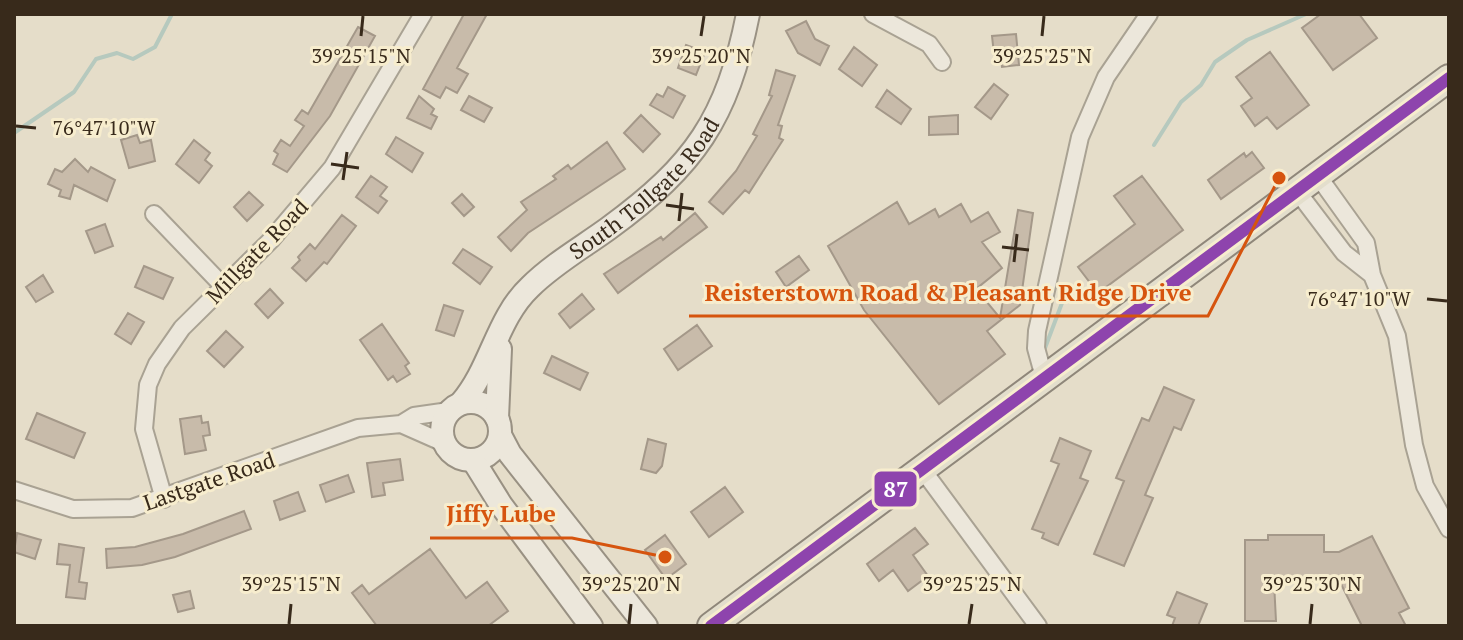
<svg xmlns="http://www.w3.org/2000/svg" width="1463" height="640" viewBox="0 0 1463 640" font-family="'PT Serif',serif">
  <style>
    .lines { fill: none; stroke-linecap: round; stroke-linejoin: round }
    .stream { stroke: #b6c9be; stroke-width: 4 }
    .building { fill: #c8bbaa; stroke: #a49889; stroke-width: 2 }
    .street-casing { stroke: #a9a293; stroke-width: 20 }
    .secondary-casing { stroke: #999183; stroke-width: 26 }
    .primary-casing { stroke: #8f877a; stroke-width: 30 }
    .street { stroke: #ece7db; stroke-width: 16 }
    .secondary { stroke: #ece7db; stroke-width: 22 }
    .primary { stroke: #e3decc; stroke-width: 26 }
    .bus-1-casing { stroke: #f7edce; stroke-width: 18 }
    .bus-1 { stroke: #8e44ad; stroke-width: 12 }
    .ticks { fill: none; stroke: #382a1b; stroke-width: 3 }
    .labels { text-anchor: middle; stroke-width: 6; stroke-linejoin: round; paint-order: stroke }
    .street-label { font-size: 22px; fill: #382a1b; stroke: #f7edce }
    .ticks-label { font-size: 20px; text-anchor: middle; fill: #382a1b; stroke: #f7edce; stroke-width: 6; stroke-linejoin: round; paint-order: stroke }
    .leader { fill: none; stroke: #d6540e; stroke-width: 3 }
    .callout-dot { fill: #d6540e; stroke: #f7edce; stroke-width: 3 }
    .callout-label { font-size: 24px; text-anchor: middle; font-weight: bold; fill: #d6540e; stroke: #f7edce; stroke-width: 6; stroke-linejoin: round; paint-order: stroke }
    .line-badge { stroke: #f7edce; stroke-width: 3 }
    .badge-label { font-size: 22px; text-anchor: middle; font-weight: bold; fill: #fff }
  </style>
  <rect width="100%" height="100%" fill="#e5ddc9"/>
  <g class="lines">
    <path class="stream" d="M14,133l60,-41 22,-33 21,-6 16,6 22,-12 17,-33
      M1154,145l27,-43 20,-17 14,-23 32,-22 59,-26
      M1045,348l17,-45"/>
  </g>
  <path class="building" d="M464,14h23l-30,54 11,6 -11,19 -11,-6 -6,11 -17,-9z
    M1321,14h38l18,24 -44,32 -31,-42z
    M806,21l9,18 14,7 -9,19 -22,-12 -12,-22z
    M358,27l17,9 -45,80 -43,56 -14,-8 5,-10 -4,-3 7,-11 9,6 14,-20 -9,-6 7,-10 6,4z
    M1016,34l3,31 -17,2 -2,-14 -6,1 -2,-18z
    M686,45l19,7 -9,23 -18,-7z
    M854,47l23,18 -15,21 -23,-17z
    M1270,52l39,53 -32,24 -10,-12 -12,9 -14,-20 11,-8 -16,-21z
    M776,70l19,6 -17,49 4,1 -3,12 4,2 -34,53 -4,-3 -22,24 -14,-12 27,-31 21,-35 -4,-2 19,-38 -3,-1z
    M994,84l14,11 -17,24 -16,-12z
    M668,87l17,9 -12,22 -23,-13 7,-11 6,3z
    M887,90l24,19 -10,15 -25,-17z
    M419,96l15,13 -3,5 6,3 -6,12 -24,-11z
    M469,96l23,12 -8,14 -23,-12z
    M641,115l19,19 -17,18 -19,-19z
    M958,115v19l-29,1v-18z
    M137,135l3,8 11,-3 4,21 -26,7 -8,-28z
    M396,137l27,16 -11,19 -26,-18z
    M194,140l16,13 -5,7 7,6 -13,17 -23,-19z
    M607,142l18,27 -97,64 -17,18 -13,-14 29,-27 -6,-8 35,-23 -3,-3 15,-11 3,4z
    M1252,152l12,16 -43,31 -13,-19 36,-27 2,4z
    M75,159l13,13 3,-5 24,13 -8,21 -33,-16 -4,14 -11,-3 2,-6 -13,-6 7,-15 7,3z
    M371,176l16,11 -7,9 7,5 -9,12 -22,-16z
    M1142,176l41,54 -85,63 -20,-26 57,-43 -21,-28z
    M249,192l14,13 -16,16 -13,-14z
    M462,194l12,13 -10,9 -12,-13z
    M897,202l12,22 26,-15 4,8 22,-13 10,18 17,-10 12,20 -18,10 20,26 -26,21 24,29 18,-108 15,3 -13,92 -33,26 18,23 -66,50 -75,-94 -36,-64z
    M695,213l12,14 -89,66 -14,-19 57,-37 2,3z
    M342,215l14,11 -29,38 -3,-2 -18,19 -14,-13 8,-8 -2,-3 12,-13 5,5z
    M105,224l8,22 -18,7 -9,-22z
    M463,249l29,18 -12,17 -27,-21z
    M799,256l10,14 -23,17 -10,-15z
    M144,266l29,12 -10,21 -28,-12z
    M43,275l10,17 -17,10 -10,-15z
    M270,289l13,14 -15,15 -13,-14z
    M582,294l12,15 -24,19 -11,-14z
    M444,305l19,6 -9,25 -18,-6z
    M128,313l16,9 -13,22 -16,-10z
    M382,324l27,39 -4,3 5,8 -13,8 -4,-6 -5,4 -28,-40z
    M697,325l15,21 -34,24 -14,-21z
    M226,331l17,16 -19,20 -17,-16z
    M552,356l36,17 -8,17 -36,-17z
    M1164,387l30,13 -13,30 -7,-3 -29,68 8,3 -29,68 -30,-12 30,-73 -8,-3 26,-60 7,3z
    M37,413l48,20 -11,25 -48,-19z
    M201,416l1,7 6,-1 2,13 -7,1 3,14 -21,4 -5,-35z
    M1060,438l31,13 -11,27 8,3 -30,64 -16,-7 2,-5 -12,-4 27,-65 -8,-3z
    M648,439l18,5 -4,22 -6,7 -15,-4z
    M400,459l3,21 -20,3 2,12 -13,2 -5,-34z
    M348,475l6,17 -28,10 -6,-17z
    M725,487l18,25 -34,25 -18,-25z
    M298,492l7,19 -25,9 -6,-19z
    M244,511l7,18 -76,28 -33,8 -35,3 -1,-19 29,-2 48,-13z
    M915,528l13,16 -15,11 15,21 -20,15 -15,-21 -14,11 -12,-17z
    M17,533l24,7 -6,19 -21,-7z
    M665,535l21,29 -20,15 -21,-29z
    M1268,535h56v17h15l33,-16 37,72 -10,5 7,13h-44l-22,-44h-66l2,39h-31v-81h23z
    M59,544l25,4 -5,34 8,1 -2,16 -19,-2 4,-32 -13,-1z
    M430,549l36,49 21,-16 21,29 -20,15h-111l-25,-33 10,-8 7,9z
    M190,591l4,17 -16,4 -5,-17z
    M1177,592l30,12 -9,22h-26l3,-8 -8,-3z"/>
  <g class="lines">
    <defs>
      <path id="street" d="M873,14l56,30 13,18
        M1318,176l48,67 6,32 25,61 17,109 11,41 24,43
        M1297,191l47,62 28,22
        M154,214l70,73
        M1044,377l-8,-29 1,-17 43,-194 26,-60 43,-63
        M401,424l43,19
        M922,469l116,157
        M14,490l59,19 59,-1 226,-80 43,-4 13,-8 35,-5
        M164,499l-20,-70 4,-44 9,-21 25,-36 89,-88 61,-72 91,-154"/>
      <g id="secondary">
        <path id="s1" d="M462,402c29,-34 35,-84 68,-115 23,-23 53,-40 79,-59 86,-63 118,-109 139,-214"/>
        <circle cx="471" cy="431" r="29"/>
        <path d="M497,418l3,-69"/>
        <path d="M500,435l10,19 136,172"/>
        <path d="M473,460l28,45 90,121"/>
      </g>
      <path id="primary" d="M711,626l738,-548"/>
    </defs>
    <use href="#street" class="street-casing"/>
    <use href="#secondary" class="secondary-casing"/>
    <use href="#primary" class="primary-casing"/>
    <use href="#street" class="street"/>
    <use href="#secondary" class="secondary"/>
    <use href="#primary" class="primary"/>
    <defs>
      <path id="bus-1" d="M711,626l738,-548"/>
    </defs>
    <use href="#bus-1" class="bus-1-casing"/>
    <use href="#bus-1" class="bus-1"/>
  </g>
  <path class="ticks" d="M361,36l2,-20M701,36l3,-20M1042,36l2,-20M16,126l20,2M331,164l28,4M343,180l4,-28M666,205l28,4M679,221l3,-28M1002,247l27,3M1014,262l3,-28M1427,299l20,2M289,624l2,-20M629,624l2,-20M969,624l3,-20M1310,624l2,-20"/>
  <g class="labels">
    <g class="street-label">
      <text dy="8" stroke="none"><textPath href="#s1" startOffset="286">South Tollgate Road</textPath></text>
      <text transform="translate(257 251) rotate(-46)" y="8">Millgate Road</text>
      <text transform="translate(209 481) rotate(-19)" y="8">Lastgate Road</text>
    </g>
  </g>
  <g class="ticks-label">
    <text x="361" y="63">39°25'15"N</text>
    <text x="701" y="63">39°25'20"N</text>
    <text x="1042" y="63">39°25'25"N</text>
    <text x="104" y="135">76°47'10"W</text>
    <text x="1359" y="306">76°47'10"W</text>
    <text x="291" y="591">39°25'15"N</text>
    <text x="631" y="591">39°25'20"N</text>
    <text x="972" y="591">39°25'25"N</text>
    <text x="1312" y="591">39°25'30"N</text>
  </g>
  <path class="leader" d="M1279 178L1208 316H689M665 557L572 538H430"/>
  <g class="callout-dot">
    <circle cx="1279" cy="178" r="8"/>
    <circle cx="665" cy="557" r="8"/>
  </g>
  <g class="callout-label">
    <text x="948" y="301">Reisterstown Road &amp; Pleasant Ridge Drive</text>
    <text x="501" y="522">Jiffy Lube</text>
  </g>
  <rect class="line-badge" x="873" y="470" width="45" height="38" rx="8" fill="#8e44ad"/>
  <g class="badge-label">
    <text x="896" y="497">87</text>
  </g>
  <rect width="1463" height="640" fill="none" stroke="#382a1b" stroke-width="32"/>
</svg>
